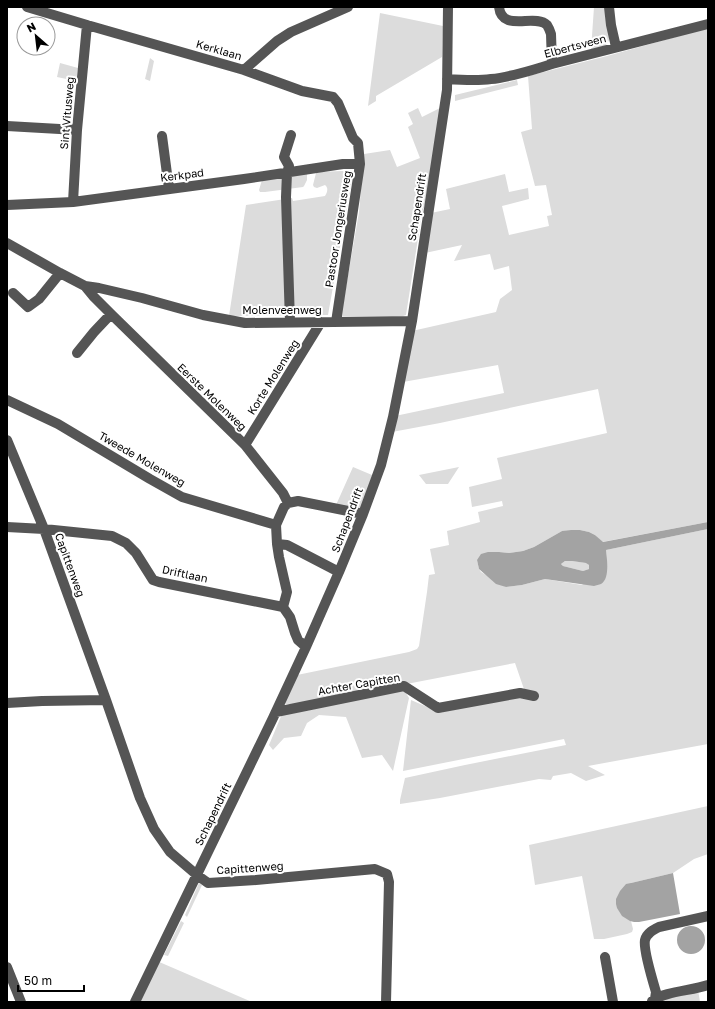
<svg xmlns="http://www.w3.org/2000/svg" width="715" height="1009" viewBox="0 0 715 1009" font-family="'Golos Text',sans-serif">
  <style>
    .green { fill: #dcdcdc }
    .water { fill: #a3a3a3; fill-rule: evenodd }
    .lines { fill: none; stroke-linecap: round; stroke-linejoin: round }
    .minor { stroke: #555; stroke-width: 10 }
    .labels { text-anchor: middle; stroke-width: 4; stroke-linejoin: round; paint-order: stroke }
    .street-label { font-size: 11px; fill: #000; stroke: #fff }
  </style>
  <rect width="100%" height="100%" fill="#fff"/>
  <path class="green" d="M594,7h13l4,29 -3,6 -3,4 -14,4z
    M380,13l63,13 -1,31 -66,39v5l-8,5z
    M708,28v494l-106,20 -7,-7 -6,-3 -9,-2 -18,1 -28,16 -11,4 -14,2 -10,-1 -22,8 2,9 2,3 25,15 16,-2 23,-6 37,6 25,-23 -1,-12 102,-21v215l-120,22 17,9 -19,6 -15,-8 -18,3 -2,4 -12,-1 -99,19 -40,6v-4l5,-22 60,-13 101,-20 -2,-6 -161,32 8,-71 21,9 93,-17 -10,-29 -212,41h-17l-2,-2 13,-27 112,-23 8,-3 2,-3 8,-54 2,-17 6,-1 -5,-25 19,-4 -2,-14 33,-9 -2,-10 25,-6 -1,-5 -30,6 -3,-20 33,-8 -5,-21 110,-25 -9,-44 -158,34 -48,9 3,-16 109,-23 -6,-28 -95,17 9,-51 84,-19 4,-13 12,-9 -3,-24 -15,4 -4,-16 -36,7 8,-16 -37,8 6,-40 19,-4 -4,-20 59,-15 4,18 19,-4 1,11 -27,7 7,29 40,-9 -2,-10 5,-1 -6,-30 -11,1 -14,-54 11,-3 -4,-53 79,-20z
    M150,58l4,3 -4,20 -5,-2z
    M60,63l18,5 -2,13 -19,-4z
    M517,80l1,5 -63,16v-6z
    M418,108l4,9 18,-9 -13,91 -5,14 -16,102 -3,1h-62l18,-104 5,-58 26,-4 7,17 23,-9 -12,-31 5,-3 -5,-11z
    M341,171h6l6,3 -25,141 -99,1 17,-111 46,-7 1,3 32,-5c2,-3 4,-8 0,-11l-8,3 -3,-1 -1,-2 3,-12 3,-1z
    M307,174v6l-3,6 -1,1 -38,5h-5l-1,-2 3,-10z
    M353,467l19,8 -10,32 -6,4 -20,-6z
    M459,467l-11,17h-22l-7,-9z
    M565,561h7l15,2 2,2v4l-6,2 -20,-5 -2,-2z
    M403,688l6,10 -16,73 -11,-16 -20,3 -16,-41 -27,-2 -12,8 -6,13 -17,2 -11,12 -4,-5 13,-31z
    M708,806v48l-14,5 -21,14 -42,10 -1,38h1l2,8 -1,3 -5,2 -23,5h-10l-12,-63 -47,9 -6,-40z
    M199,883l3,2 -15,32 -2,-2z
    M181,921l3,2 -16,33 -4,-1z
    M157,961l95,41h-114z
    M698,990l2,12h-40l2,-3z"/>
  <path class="water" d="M708,522v7l-102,21c1,9 4,29 -5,34 -2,1 -5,1 -7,2l-49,-7 -23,6 -16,2 -10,-3 -17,-15 -2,-9 4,-6 7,-2h11l10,1 14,-2 11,-4 28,-16 9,-1h9l9,2 6,3 8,7zM565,561h7l14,2 3,2v4l-6,2 -20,-5 -2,-2z
    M673,873l7,41 -41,8h-5l-4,-1 -8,-5 -5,-8 -1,-4v-5l4,-8 6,-7 5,-1z
    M677 940a14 14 0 1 1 28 0a14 14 0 1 1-28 0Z"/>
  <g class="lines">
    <path class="minor" d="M27,7l60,18 157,45 58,21 31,6 5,6 15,35 5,5 2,21 -24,158
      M499,7c3,26 36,6 48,18 2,3 3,6 4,9l1,30
      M609,7l2,18 5,22
      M244,70l33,-29 14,-9 57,-25
      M447,79c15,1 30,2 44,0 21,-2 41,-9 61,-15l156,-40
      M7,126l70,4
      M162,136l7,53
      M73,202l4,-72 10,-105
      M7,205l66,-3 171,-23 99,-15h17
      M7,243l53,30 25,13 9,11 17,17 134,131 38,48 5,10 10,-2 65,13
      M85,286l14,2 43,10 61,17 42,8 167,-2
      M13,293l15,14 11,-8 21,-26
      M290,322l-4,-125 1,-24 2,-7 -5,-9 7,-22
      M77,353l17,-21 17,-18
      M7,400l51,24 92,55 32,18 94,28 1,19 2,13 8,35 -4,15
      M7,440l37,89 62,171 34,98 14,31 16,23 27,23 11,8 48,-3 119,-11 12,5 2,8 -3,120
      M245,445l76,-123
      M276,525l8,-18 4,-4
      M7,527l37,2 68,7 14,7 10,10 17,27 6,2 124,25 7,10 5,16 3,7 8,7
      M277,544l10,1 52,27
      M7,703l35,-2 64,-1
      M276,712l128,-26 34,22 82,-15 14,3
      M605,957l8,45
      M7,967l14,35
      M655,999l1,-7c-3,-10 -13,-43 -11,-52 2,-7 8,-10 14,-13l49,-11
      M652,1001c14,-10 39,-10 56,-16
      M135,1002l138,-284 33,-71 33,-75 24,-58 18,-49 12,-48 19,-96 35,-231 1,-83"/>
  </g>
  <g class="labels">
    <g class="street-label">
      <text transform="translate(575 46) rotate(-15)" y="4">Elbertsveen</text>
      <text transform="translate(219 50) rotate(16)" y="4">Kerklaan</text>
      <text transform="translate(67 113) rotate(-85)" y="4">Sint Vitusweg</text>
      <text transform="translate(182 175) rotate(-7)" y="4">Kerkpad</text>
      <text transform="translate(417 207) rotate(-81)" y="4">Schapendrift</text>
      <text transform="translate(338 229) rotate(-81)" y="4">Pastoor Jongeriusweg</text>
      <text x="282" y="314">Molenveenweg</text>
      <text transform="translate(273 377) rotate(-58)" y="4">Korte Molenweg</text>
      <text transform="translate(212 397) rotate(44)" y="4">Eerste Molenweg</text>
      <text transform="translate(142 459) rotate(30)" y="4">Tweede Molenweg</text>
      <text transform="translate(347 520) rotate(-69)" y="4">Schapendrift</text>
      <text transform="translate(70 565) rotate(70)" y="4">Capittenweg</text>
      <text transform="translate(185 574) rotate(12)" y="4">Driftlaan</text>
      <text transform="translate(359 684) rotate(-10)" y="4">Achter Capitten</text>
      <text transform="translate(213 814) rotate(-64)" y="4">Schapendrift</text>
      <text transform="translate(250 868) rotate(-4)" y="4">Capittenweg</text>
    </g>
  </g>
  <rect width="715" height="1009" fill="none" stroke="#000000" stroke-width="16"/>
  <g transform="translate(36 36) rotate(332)"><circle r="19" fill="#ffffff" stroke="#999999"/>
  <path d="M0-3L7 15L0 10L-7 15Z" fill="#000000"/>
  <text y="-6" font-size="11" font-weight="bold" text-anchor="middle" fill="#000000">N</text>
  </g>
  <path d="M18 985v6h66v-6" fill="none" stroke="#000000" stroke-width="2"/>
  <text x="24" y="985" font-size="12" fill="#000000" stroke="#ffffff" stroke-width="3" paint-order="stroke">50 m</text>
</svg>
